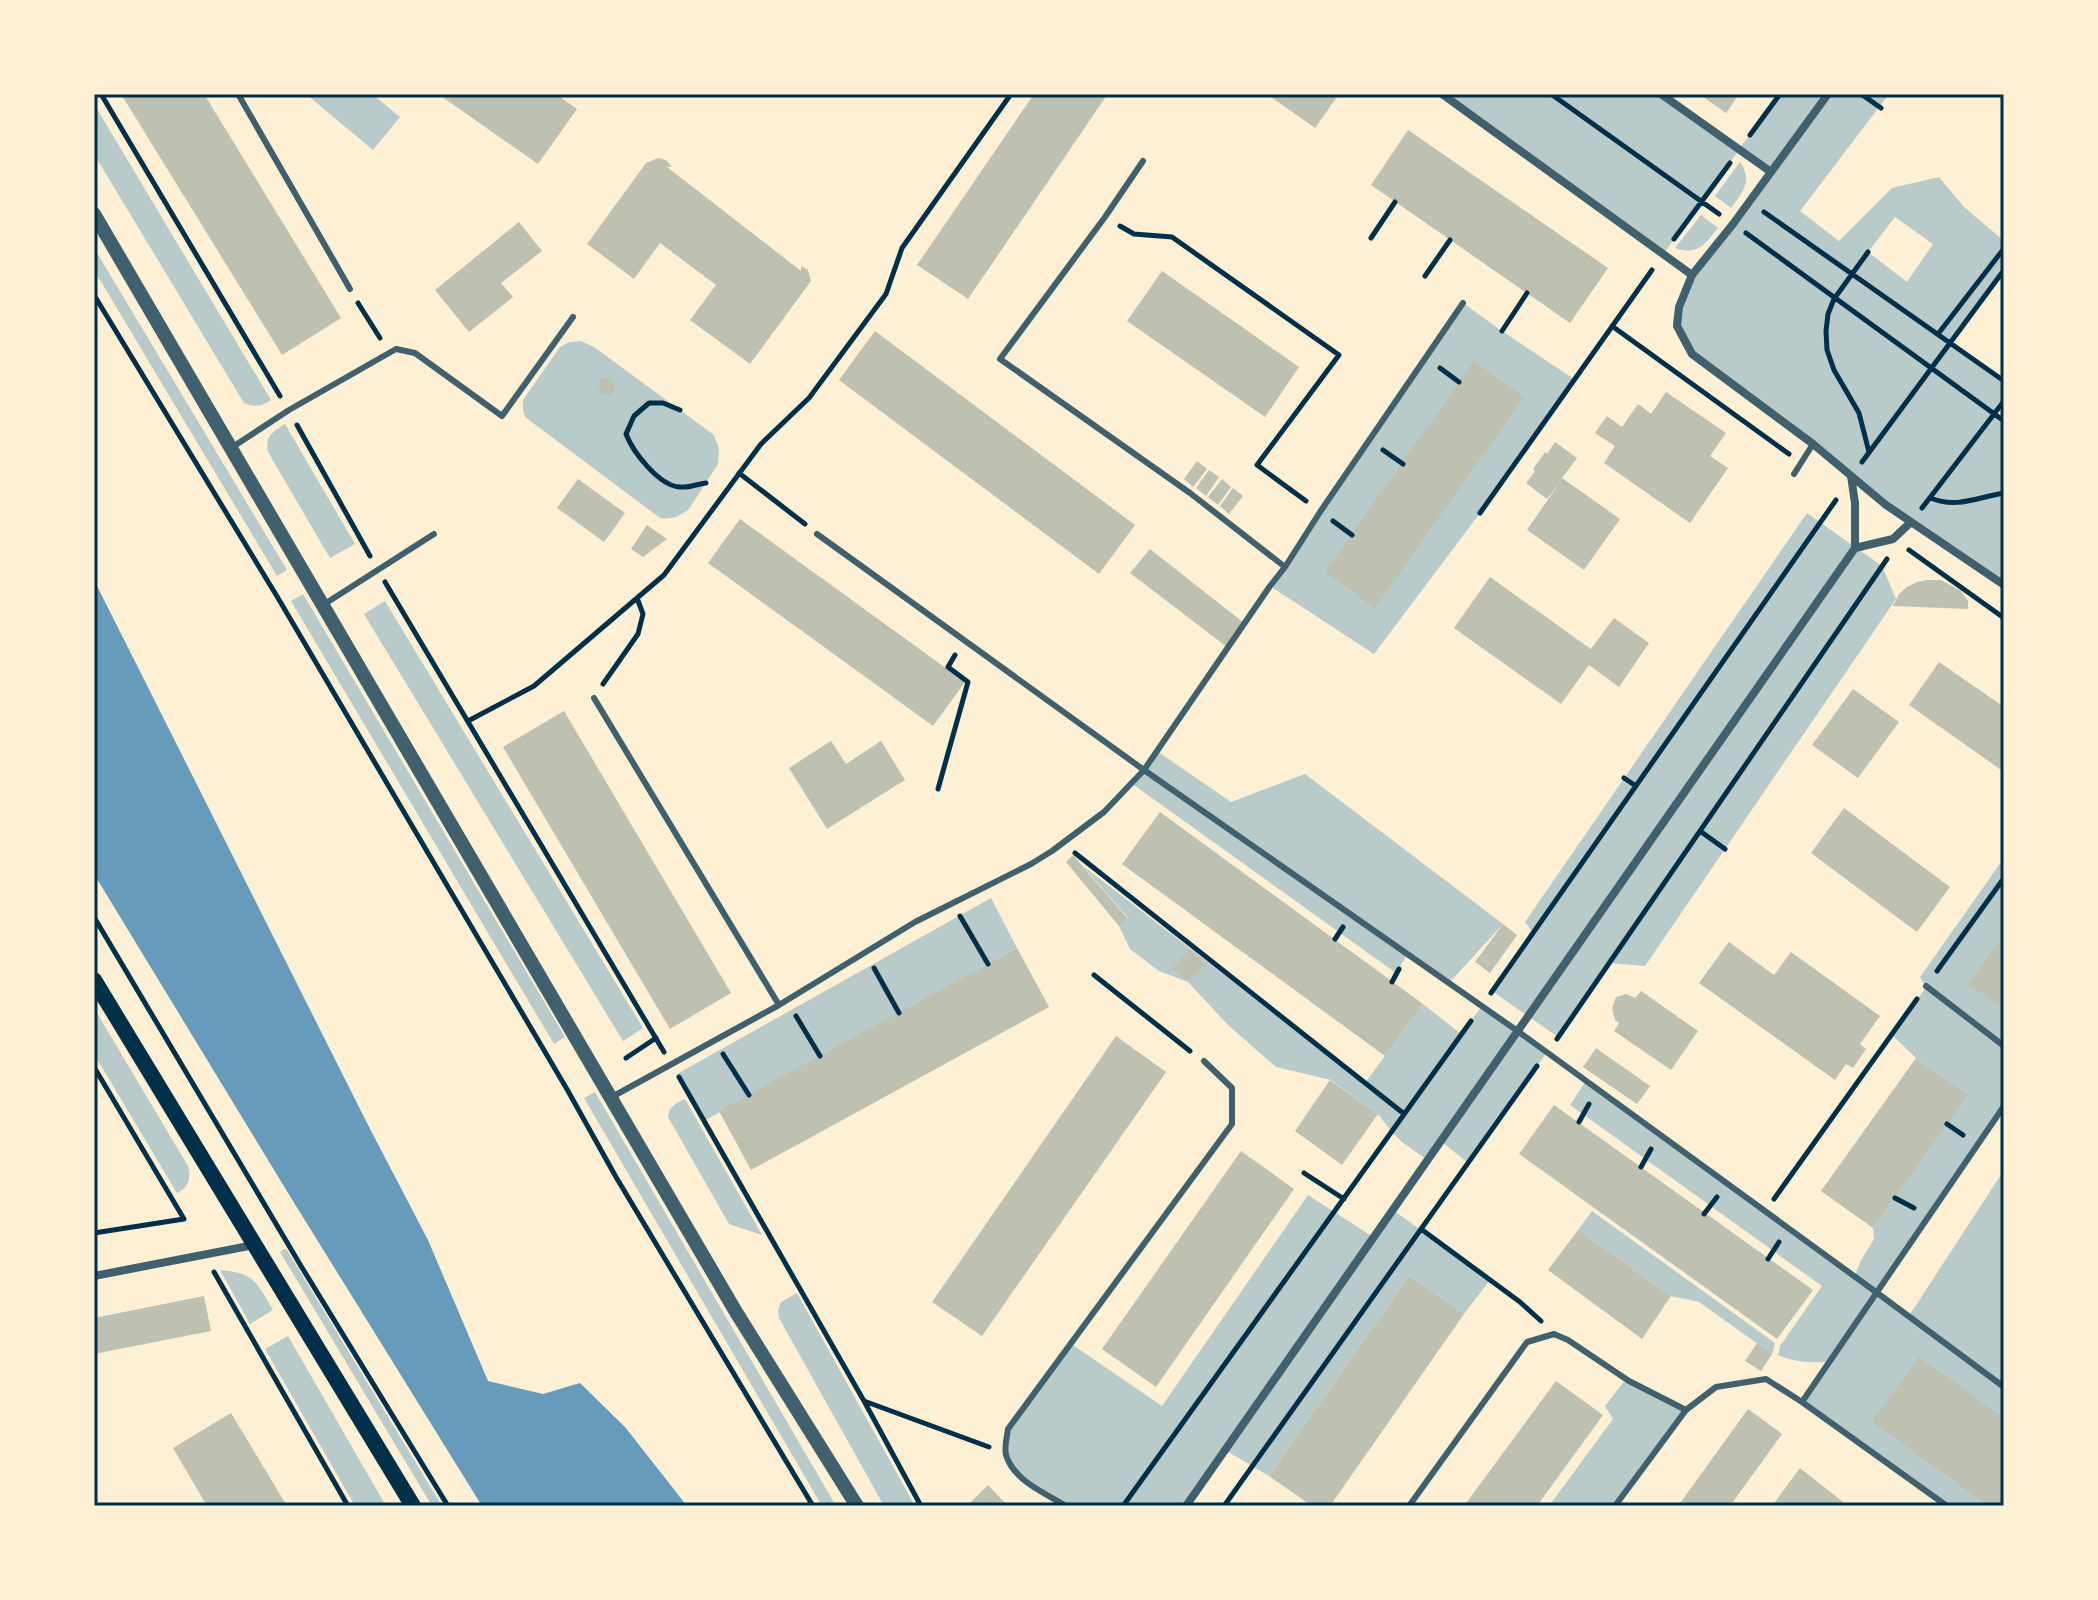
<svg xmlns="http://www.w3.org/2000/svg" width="2098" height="1600" viewBox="0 0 2098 1600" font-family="Raleway,sans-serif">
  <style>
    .green { fill: #b9caca; fill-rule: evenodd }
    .water { fill: #669bbc }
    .building { fill: #bec0b2 }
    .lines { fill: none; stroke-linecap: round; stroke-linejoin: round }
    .path { stroke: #003049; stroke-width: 5 }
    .service { stroke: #3f606c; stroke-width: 6 }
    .minor { stroke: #3f606c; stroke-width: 8 }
    .tertiary { stroke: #3f606c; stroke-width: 14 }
    .secondary { stroke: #003049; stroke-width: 16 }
    .neatline { fill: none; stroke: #003049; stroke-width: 3 }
  </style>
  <rect width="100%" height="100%" fill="#fdf0d5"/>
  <path class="green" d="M306,94h66l28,23 -27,33z
    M1442,94h219l78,55 41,-55h109l-89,117 39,30 53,-53 47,-11 25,30 40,34v29l-54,73 54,38v20l-9,13 9,7v164l-118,-80 -194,-151 -15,-28 15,-51 78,-102 -31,-23 -75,103zM1895,217l38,27 -26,38 -39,-30z
    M94,104l177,296c-9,6 -16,8 -27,3l-150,-249z
    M1740,162c13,19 3,30 -9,46l-16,-12z
    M1701,215l17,13c-13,16 -20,28 -43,20z
    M94,248l193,322 -10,6 -183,-306z
    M1463,303l39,28 72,48 -94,134 -106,141 -104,-68z
    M581,341l13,6 120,88 5,14 -1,15 -29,45c-9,7 -17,11 -29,9l-135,-101 -2,-7v-10l37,-53 9,-5z
    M285,424l70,120 -25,14 -62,-106c-3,-16 4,-20 17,-28z
    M1807,513l75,53 14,33 -251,367 -36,-3 -51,74 -66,-46 41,-58 -8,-11z
    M303,594l262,443 -11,7 -263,-443z
    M385,601l258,427 -20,13 -259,-427z
    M1157,751l74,51 74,-28 198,150 -54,59 -42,-28 -11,18 -265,-190z
    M2004,858v76l-35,50 35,25v97l-127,186 32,24 95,-146v336h-57l-145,-104 25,-40c-18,1 -32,0 -49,-7l2,-9 42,-60 -252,-181 16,-24 269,195 5,-14 14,-23 -1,-11 94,-133 -51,-37 -24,-23 34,-48 -6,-10z
    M1083,866l282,217 58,-79 38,30 21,-28 65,46 -79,111 -27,-22 -14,19 -25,-18 -11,-11 -13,-17 -47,-34 -55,-13 -48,-42 -40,-43 -29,-11 -29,-22 -11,-23 9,-8z
    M991,898l26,50 -313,173 -27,-47z
    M94,1008l94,158c3,13 1,21 -11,27l-83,-139z
    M595,1092l241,414h-14l-238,-408z
    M685,1099l77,136 -33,-11 -61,-107c1,-11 9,-14 17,-18z
    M1308,1195l65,42 20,-27 97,70 -26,34 -55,-38 -140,200 -44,-26 -39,56h-120l-53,-36 -8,-18 4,-23 61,-86 92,63z
    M1592,1211l183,132 -3,11 -73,-52 -28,-6 -93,-66z
    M284,1249l3,1 155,256h-10l-152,-254z
    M220,1270c35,3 36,12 53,40l-23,14z
    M797,1293l118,213h-31l-105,-188 -1,-7 3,-9z
    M288,1336l98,170h-31l-90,-157z
    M1626,1379l60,31 -71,96h-66l64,-87 -8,-13z"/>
  <path class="water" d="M94,580l275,547 59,113 60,141 55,13 37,-11 45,44 62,79h-205l-189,-305 -199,-327z"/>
  <path class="building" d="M121,94h83l137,224 -59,37z
    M438,94h118l21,15 -39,55z
    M1034,94l73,1 -139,204 -51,-34z
    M1267,94h72l-24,34z
    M1699,94h40l-13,19z
    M1408,130l200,138 -38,55 -199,-138z
    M658,158l8,2 6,7h-5l134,104v-5l7,4 3,11 -61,83 -60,-44 26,-35 -56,-42 -26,36 -47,-35 59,-81z
    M519,222l23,29 -41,32 12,14 -44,35 -34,-42z
    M1162,271l137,96 -34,50 -138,-96z
    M875,331l260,194 -36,49 -260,-194z
    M1474,361l50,36 -149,211 -50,-36z
    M604,377l9,3 3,10 -7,5 -8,-1 -3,-11z
    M1666,392l60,41 -16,23 18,12 -38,55 -86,-60 11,-17 -20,-13 12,-17 15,11 16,-23 13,10z
    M1555,442l22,16 -15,20 58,41 -36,51 -57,-40 33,-48 -13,17 -21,-16 9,-12 -2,-2 12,-17 2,2z
    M1197,461l10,8 -14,18 -9,-8z
    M1209,470l10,7 -13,19 -10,-8z
    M578,479l47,34 -21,29 -47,-34z
    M1222,479l9,8 -13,18 -10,-8z
    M1233,488l10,8 -14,18 -9,-8z
    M740,519l225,163 -32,44 -225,-163z
    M647,525l20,14 -24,18 -12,-8z
    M1150,549l94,74 -17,24 -97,-74z
    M1490,577l101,72 23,-31 35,25 -30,44 -30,-22 -28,39 -107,-76z
    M1928,580h13l20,11 7,10v8l-75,-3 6,-12 8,-7 10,-5z
    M1939,662l65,45v65l-95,-67z
    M1853,689l46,33 -41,56 -46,-33z
    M564,711l167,282 -61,36 -167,-282z
    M831,741l15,23 35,-23 24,39 -78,49 -38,-61z
    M1844,808l106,79 -33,45 -106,-79z
    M1160,812l263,192 -38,52 -263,-192z
    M1073,855l55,64 -9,7 -53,-64z
    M1503,924l14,11 -27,38 -15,-11z
    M2004,934v75l-36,-25z
    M1729,942l45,33 17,-23 89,64 -20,28 6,5 -13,19 -7,-4 -11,16 -136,-97z
    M1017,948l32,59 -298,163 -32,-59z
    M1189,950l16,14 -17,17 -16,-12z
    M1641,991l57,40 -27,39 -57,-39 5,-8 -4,-3 -3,-12 4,-11 10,-3 9,4z
    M1116,1036l50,36 -184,264 -50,-34z
    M1596,1048l54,38 -13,18 -54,-37z
    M1916,1058l52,37 -95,133 -52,-37z
    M1330,1080l48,34 -36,51 -47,-34z
    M1554,1105l259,185 -36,49 -258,-185z
    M1241,1151l53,38 -138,198 -54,-38z
    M1578,1230l93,66 -29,43 -94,-69z
    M1409,1276l55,38 -134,192h-18l-43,-30z
    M204,1296l7,35 -117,23v-36z
    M1757,1343l15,11 -11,17 -16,-10z
    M1919,1357l85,61v88h-15l-117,-84z
    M1556,1381l47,34 -66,91h-73z
    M1748,1409l34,25 -52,72h-52z
    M231,1413l56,93h-80l-34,-58z
    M1800,1468l43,34 -3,4h-68z
    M988,1485l20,21h-41z"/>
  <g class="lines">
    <path class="path" d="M101,94l179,302
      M1551,94l168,120
      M1861,94l20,14
      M1750,135l30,-41
      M1764,212l240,169
      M1120,226l14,8 38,3 167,118 -82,110 49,36
      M1746,233l258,188
      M1371,238l24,-36
      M1674,239l56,-76
      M1868,252l-34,47 -6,15 -2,17 1,19 7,20 25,43 10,39
      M1425,276l25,-36
      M94,295l184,303 290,493 48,86 197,329
      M358,303l22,35
      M1612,326l177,128
      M1502,331l25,-38
      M1938,334l64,-83 2,1
      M1440,368l19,14
      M680,410l-17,-7h-14l-15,13 -8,18c7,18 33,52 54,53 9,1 17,-3 26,-4
      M297,425l73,131
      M1383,450l20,14
      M1862,462l142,-192
      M739,473l66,51
      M1931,498c25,11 47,-1 73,-5
      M1922,508l82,-107
      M1480,513l172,-243
      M1333,521l19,14
      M1909,550l95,68
      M385,582l279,470
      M603,684l35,-50 5,-20 -6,-16
      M468,721l66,-35 130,-111 97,-131 48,-46 77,-104 16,-46 109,-154
      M1624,778l12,8
      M938,789l30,-107 -20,-15 7,-12
      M1700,831l25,18
      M1075,853l328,260
      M960,916l28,48
      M94,917l207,349 147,240
      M1335,939l8,-12
      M874,968l25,45
      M1937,971l67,-93
      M1094,975l96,76
      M1392,982l7,-13
      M1491,993l345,-493
      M796,1016l24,40
      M1557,1039l330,-480
      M723,1054l26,41
      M626,1058l30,-20
      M94,1067l90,152 -90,14
      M679,1077l185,324 57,105
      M1579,1122l10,-18
      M1947,1124l16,11
      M1641,1167l10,-18
      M1304,1173l40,26
      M1895,1198l19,10
      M1774,1199l143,-200
      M1704,1214l13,-17
      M1421,1229l99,73 21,19
      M1768,1259l11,-17
      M214,1272l134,234
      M864,1401l125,46
      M1123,1506l348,-485
      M1224,1506l313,-440"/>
    <path class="service" d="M238,94l112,195
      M1143,161l-38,56 -105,142 190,134 95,74
      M231,448l58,-38 107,-61 19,4 87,63 71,-99
      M1794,474l19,-30
      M817,534l327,236 375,262 357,260 128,95
      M323,605l111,-71
      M594,698l185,307
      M1926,986l78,60
      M610,1098l169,-93 136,-83 116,-58 21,-13 52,-39 40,-42 126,-184 15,-19 35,-55 143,-209
      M1802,1402l202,-296
      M1066,1506c-21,-13 -52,-25 -60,-51 -2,-8 1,-18 2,-26l224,-305v-36l-28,-27
      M1409,1506l118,-164 27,-8 14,6 61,41 57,29 30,-23 50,-8 36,23 145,104
      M1615,1506l71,-96"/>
    <path class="minor" d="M1442,94l250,181
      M1661,94l110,78
      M1828,94l-95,130 -41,51 -13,32 -2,19 15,28 121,90 73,61 118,80
      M1855,548l38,-9 18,-17
      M94,1276l160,-31
      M1186,1506l669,-958v-45l-4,-27"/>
    <path class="tertiary" d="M94,214l642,1098 121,194"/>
    <path class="secondary" d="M94,980l319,526"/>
  </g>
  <rect width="2098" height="1600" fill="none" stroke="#fdf0d5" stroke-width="192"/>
  <rect x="96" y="96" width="1906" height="1408" class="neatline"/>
</svg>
